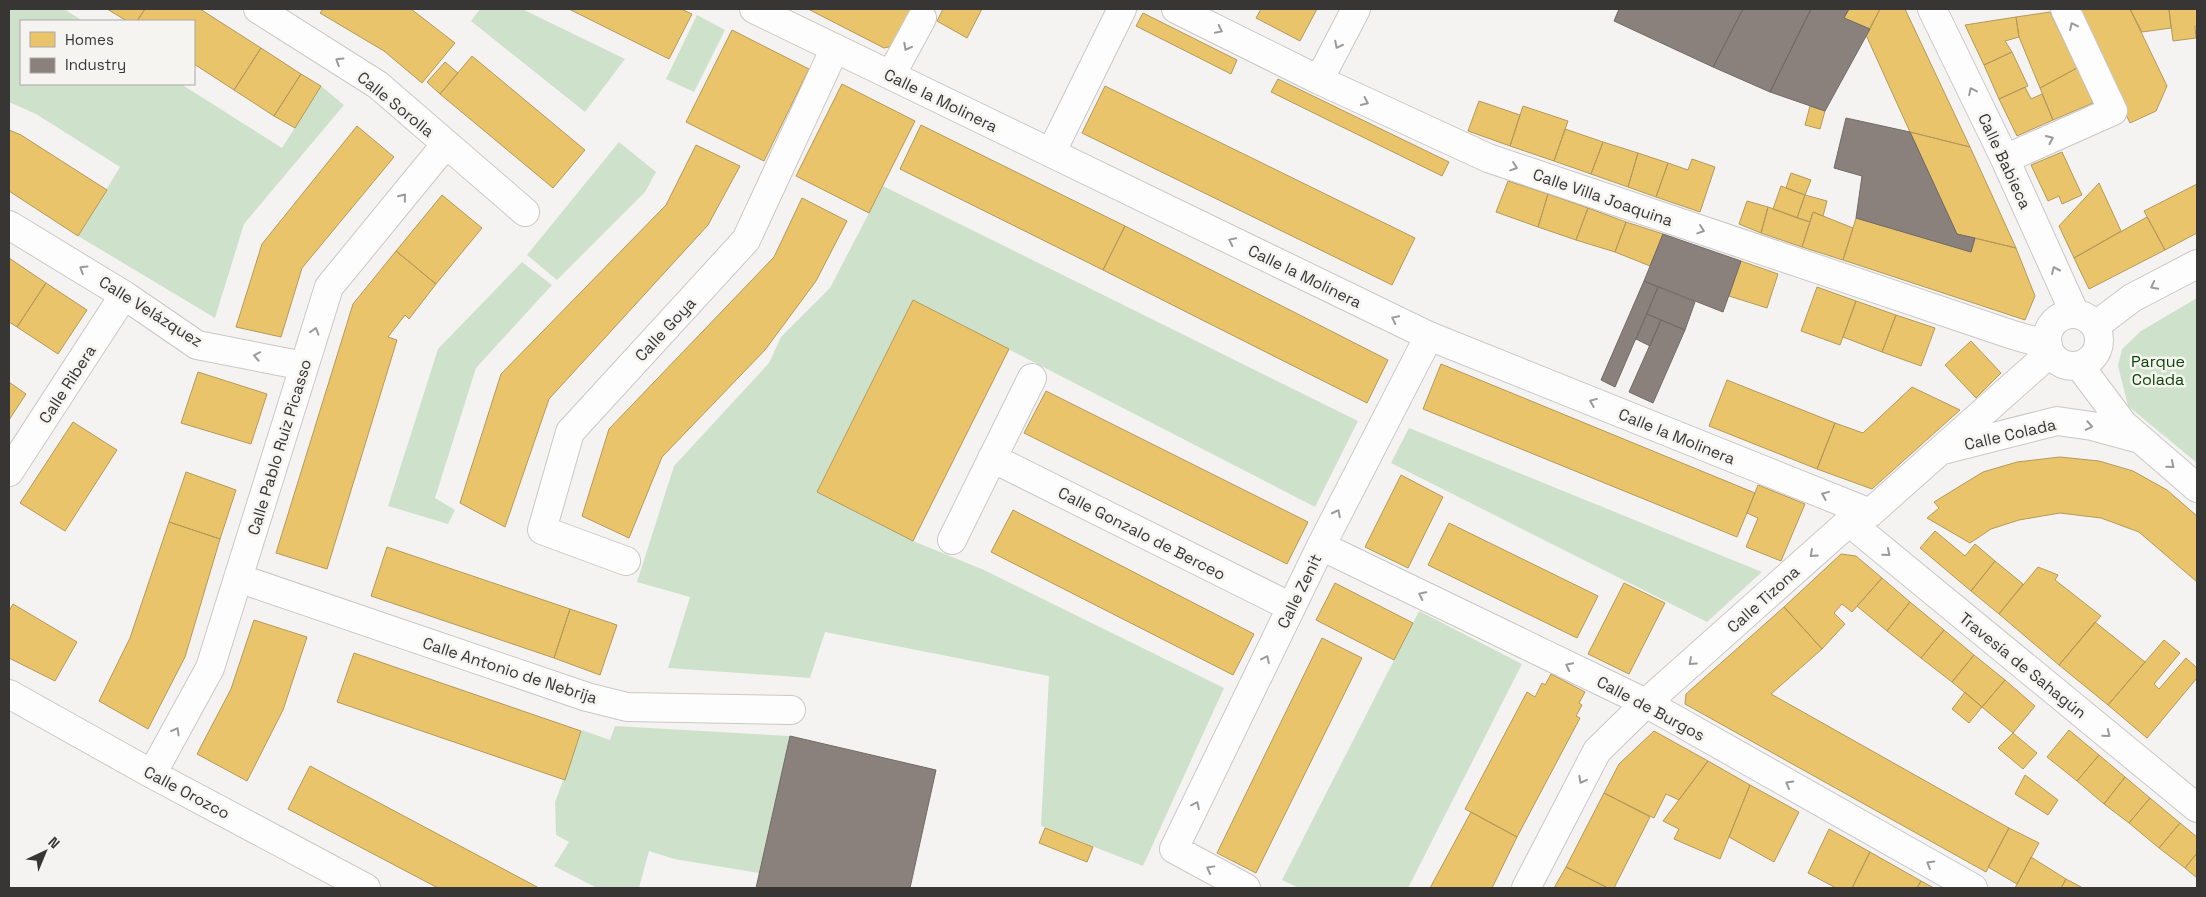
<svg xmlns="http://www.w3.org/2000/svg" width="2206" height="897" viewBox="0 0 2206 897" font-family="'Space Grotesk',sans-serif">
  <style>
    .green { fill: #cee2cb }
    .homes { fill: #e9c46a; stroke: #b4995a }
    .industry { fill: #8a817c; stroke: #716a67 }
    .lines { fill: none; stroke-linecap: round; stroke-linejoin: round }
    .minor-casing { stroke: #c9c8c7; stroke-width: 30 }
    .minor { stroke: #fefdfd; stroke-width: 28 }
    .oneway { stroke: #9a9a99 }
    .labels { text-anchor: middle; stroke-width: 5; stroke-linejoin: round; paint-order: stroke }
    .street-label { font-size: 16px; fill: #373635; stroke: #f6f4f0 }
    .park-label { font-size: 16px; fill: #0a4508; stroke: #f6f4f0 }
  </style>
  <rect width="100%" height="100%" fill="#f5f3f1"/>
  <path class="green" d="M9,9h55l19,12h-62v63h160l101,64 39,-62 23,19 -100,119 -29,94 -137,-82 42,-69 -84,-53 -27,-12z
    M480,9h42l103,50 -40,53 -114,-91z
    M697,15l28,15 -31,62 -28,-13z
    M619,142l37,30 -11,20 -88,88 -30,-25z
    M883,186l475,235 -43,86 -402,-207 -96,192 96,49 71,29 240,118 -81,178 -102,-40 8,-150 -224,-44 -15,46 -142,-10 22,-71 -53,-15 37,-116 95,-103 12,-26 49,-49z
    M522,262l30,23 -76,83 -41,130 20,12 -7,14 -60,-18 50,-157z
    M2197,298v165l-69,-57 -10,-40 4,-17 19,-18z
    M1409,428l353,144 -55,50 -316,-159z
    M1419,611l103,53 -114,224h-109l-17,-8z
    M615,726l175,10 -31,137 -85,-14 -25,-8 -10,37h-42l-43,-22 15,-24 -13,-7 -1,-33 27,-72 28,10z"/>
  <path class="homes" d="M107,9h38l-8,12h-10z
    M145,9h55l61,39 -27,42 -40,-26v-43h-57z
    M323,9h88l44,34 -33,40 -38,-32 -64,-38z
    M569,9h112l11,5 -23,45z
    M808,9h101l3,1 -19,36 -9,2z
    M943,9h39l-15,29 -30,-17z
    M1261,9h56l-17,32 -44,-23z
    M1849,9h31l-10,20 -26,-11z
    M1880,9h25l65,138 -60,-15 -44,-97z
    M2077,9h53l37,77 -11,25 -26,12z
    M2130,9h39l2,19 -29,4z
    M2169,9h28v17h-2l1,12 -23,3z
    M2050,12l27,56 -37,20 -21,-51 -3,-20z
    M1143,13l94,47 -6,14 -95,-48z
    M2016,17l3,20 -14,4 7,11 -28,13 -19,-40z
    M732,30l77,39 -45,92 -78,-39z
    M261,48l40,26 -27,42 -40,-26z
    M2012,52l16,34 -29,13 -15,-34z
    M472,56l113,94 -32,38 -113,-94z
    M445,62l13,11 -18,21 -13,-12z
    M2077,68l16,35 -40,17 -13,-32z
    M301,74l20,12 -26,42 -21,-12z
    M1278,79l171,83 -7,14 -171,-84z
    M842,84l73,37 -46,92 -73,-37z
    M1105,86l310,152 -23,47 -310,-152z
    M2025,87l6,12 11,-5 11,26 -36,16 -18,-37z
    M1479,101l41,14 -10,31 -42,-15z
    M1523,106l45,15 -14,40 -44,-15z
    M1810,106l15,5 -5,18 -15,-4z
    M921,125l204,101 -22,44 -203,-101z
    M357,126l37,31 -92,111 -21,69 -45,-10 26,-83z
    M1565,129l38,13 -12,32 -37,-13z
    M9,130l12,5 86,55 -29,46 -69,-45z
    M1910,132l60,15 46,101 -59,-14z
    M1603,142l35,11 -10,34 -37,-13z
    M696,145l44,21 -32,59 -159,174 -44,128 -45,-24 41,-129 165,-169z
    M2062,152l20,43 -20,9 -3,-8 -11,5 -17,-36z
    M1638,153l30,10 -12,34 -28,-10z
    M1692,159l23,8 -15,45 -44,-15 12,-34 20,7z
    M1791,173l20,7 -6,15 -19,-7z
    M1508,181l40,13 -10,33 -42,-15z
    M2099,183l22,48 -47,27 -15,-32z
    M2197,184v49l-32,17 -21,-39z
    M1781,186l24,9 -8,23 -24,-9z
    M1548,194l40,14 -12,32 -38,-13z
    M442,195l40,33 -46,56 -40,-33z
    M1805,195l22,6 -4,15 -10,-4 -3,10 -13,-4z
    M802,198l45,23 -31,60 -51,69 -103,107 -33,81 -47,-22 27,-87 165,-172z
    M1747,201l21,6 -7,26 -22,-9z
    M1768,207l42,15 -8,25 -41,-14z
    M1588,208l38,14 -11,30 -39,-12z
    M1813,212l40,16 -10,32 -41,-13z
    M2147,217l18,33 -76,39 -15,-31z
    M1856,218l115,34 4,-14 41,10 19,48 -10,24 -182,-60z
    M1626,222l37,12 -13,32 -35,-14z
    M1125,226l263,134 -21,43 -264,-133z
    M396,251l40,33 -27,35 -4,-4 -17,22 9,3 -70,229 -51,-16 77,-249z
    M9,258l37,25 -29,44 -8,-5z
    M1741,261l37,13 -11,34 -38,-12z
    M46,283l41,27 -29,44 -41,-27z
    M1817,287l39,14 -16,44 -39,-14z
    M913,300l96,49 -96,192 -96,-49z
    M1856,301l40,14 -14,37 -39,-15z
    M1896,315l39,13 -14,38 -39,-14z
    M1971,341l30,32 -25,25 -31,-33z
    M1441,364l314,129 -18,44 -314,-128z
    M198,372l69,22 -16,50 -70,-21z
    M1727,380l108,43 -18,46 -108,-43z
    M9,382l17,12 -17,26z
    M1912,387l48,23 -88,79 -55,-20 18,-46 28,10z
    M1046,391l262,131 -21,42 -263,-131z
    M73,422l44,28 -52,81 -45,-28z
    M2060,457l39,4 34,10 34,19 30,26v66l-58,-50 -38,-14 -41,-5 -41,7 -28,9 -21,14 -43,-25 12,-10 -5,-6 49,-30 34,-10z
    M186,472l50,18 -16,49 -51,-17z
    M1401,475l42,22 -35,71 -43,-21z
    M1758,485l47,19 -24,57 -35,-14 12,-29 -11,-5z
    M1013,510l241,124 -21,41 -242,-123z
    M169,522l51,17 -35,118 -37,72 -49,-28 31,-63z
    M1449,523l149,73 -21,42 -149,-73z
    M1935,531l30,25 10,-12 20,17 -24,30 -51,-43z
    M387,547l183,62 -16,49 -183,-62z
    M1841,554l15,2 26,22 -30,34 -10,-8 -8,9 11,11 -23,25 -38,-42z
    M1995,561l28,23 -24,30 -28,-23z
    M2038,567l20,8 -3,5 46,36 -42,49 -60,-51z
    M1882,578l28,24 -23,29 -30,-25z
    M1335,583l78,40 -19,37 -78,-40z
    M1624,583l41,20 -36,71 -41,-20z
    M1910,602l34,28 -23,28 -34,-27z
    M13,604l64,38 -22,39 -46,-23v-47z
    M1784,607l38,42 -51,45 238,134 -23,44 -301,-168 1,-10z
    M570,609l47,16 -17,50 -46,-17z
    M254,620l53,17 -24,73 -36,71 -50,-27 34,-65z
    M2095,622l50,40 -37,43 -49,-40z
    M1944,630l30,25 -22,27 -31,-24z
    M1322,638l40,20 -106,215 -39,-20z
    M2164,640l16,13 -26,31 5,5 27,-31 11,10v10l-50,60 -39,-33z
    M354,653l227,78 -16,49 -228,-78z
    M1974,655l31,25 -23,27 -30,-25z
    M1551,674l34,18 -6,11 3,2 -6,11 4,2 -63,119 -52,-28 62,-117 8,5 7,-14 3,2z
    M2005,680l30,26 -22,27 -31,-26z
    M1965,692l17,15 -13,16 -17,-14z
    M2069,730l30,25 -22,26 -30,-24z
    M1654,731l54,30 -29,39 -13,-6 -12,24 -50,-25 15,-29z
    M2013,733l24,20 -14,16 -25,-21z
    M2099,755l26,22 -21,27 -27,-23z
    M1708,761l42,24 -30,74 -46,-20 5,-10 -16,-8z
    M310,766l229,122h-101l-150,-79z
    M2025,775l33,25 -10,15 -33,-21z
    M2125,777l25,21 -21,25 -25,-19z
    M1750,785l49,27 -25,50 -45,-25z
    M1604,793l46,24 -36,71h-6l-42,-21z
    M2150,798l30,25 -21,25 -30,-25z
    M1471,812l46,25 -25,51h-62z
    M2180,823l17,14v16l-12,15 -26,-20z
    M1045,828l48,19 -6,15 -48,-19z
    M2009,828l30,15 -22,41 -29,-17z
    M1829,829l41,23 -18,36h-16l-28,-15z
    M1870,852l51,29 -4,7h-65z
    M2197,853v25l-12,-10z
    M2031,857l35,22 -5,9h-46z
    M1566,867l42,21h-54z
    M2066,879l17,9h-22z
    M1921,881l13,7h-17z"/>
  <path class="industry" d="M1619,9h124l-30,58 -99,-46z
    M1743,9h68l-41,83 -57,-25z
    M1811,9h38l-5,9 26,11 -45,82 -55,-19z
    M1846,118l64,14 47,102 18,4 -4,14 -115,-34 6,-42 -28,-8z
    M1663,234l78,27 -18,51 -79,-31z
    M1644,281l14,6 -43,100 -14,-7z
    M1658,287l37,15 -10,28 -38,-16z
    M1647,314l14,6 -11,26 -14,-7z
    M1661,320l24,10 -32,73 -24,-11z
    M790,736l146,34 -26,118h-154z"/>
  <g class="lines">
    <defs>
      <path id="minor" d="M258,9l120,76 147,127
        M754,9l675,327 441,177
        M1176,9l143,71 169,78 525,177 35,10
        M1932,9l73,150 70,155
        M891,75l31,-57
        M1319,80l37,-71
        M1051,153l71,-144
        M2005,159l108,-48 -48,-102
        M9,225l115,70 73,50 107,21
        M2047 340a26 26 0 1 1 52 0a26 26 0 1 1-52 0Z
        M2095,326l37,-28 65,-34
        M2079,365l44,59 74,64
        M1943,450l114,-29 35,5 48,13
        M992,458l299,149
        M9,472l115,-177
        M1849,522l348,286
        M952,540l80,-162
        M1321,546l325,157 327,185
        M626,561l-84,-31 28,-98 176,-192 89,-192
        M238,578l349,119 40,10 164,3
        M9,694l143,80 214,114
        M152,774l58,-106 119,-381 117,-143
        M1246,888l-72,-39 147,-303 108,-210
        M1526,888l71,-137 49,-48 203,-181 21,-9 180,-160"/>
    </defs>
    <use href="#minor" class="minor-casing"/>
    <use href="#minor" class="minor"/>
  </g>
  <defs><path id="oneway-chevron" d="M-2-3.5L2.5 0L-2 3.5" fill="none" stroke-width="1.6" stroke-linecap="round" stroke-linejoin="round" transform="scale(1.25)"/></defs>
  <g class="oneway">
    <use href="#oneway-chevron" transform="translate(2073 26) rotate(-115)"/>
    <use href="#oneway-chevron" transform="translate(1219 30) rotate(26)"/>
    <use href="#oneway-chevron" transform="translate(1338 45) rotate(117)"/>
    <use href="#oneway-chevron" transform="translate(907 47) rotate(118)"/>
    <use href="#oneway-chevron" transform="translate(339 61) rotate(-148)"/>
    <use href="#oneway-chevron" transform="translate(1972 91) rotate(-116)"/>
    <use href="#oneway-chevron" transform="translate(1365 102) rotate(25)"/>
    <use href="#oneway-chevron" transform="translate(2050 139) rotate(-24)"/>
    <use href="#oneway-chevron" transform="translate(1514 167) rotate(19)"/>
    <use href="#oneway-chevron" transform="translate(403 197) rotate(-51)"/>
    <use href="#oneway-chevron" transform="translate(1701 230) rotate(19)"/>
    <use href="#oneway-chevron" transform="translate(1232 241) rotate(-154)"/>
    <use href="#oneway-chevron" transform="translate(83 269) rotate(-148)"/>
    <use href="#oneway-chevron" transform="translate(2055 270) rotate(-114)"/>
    <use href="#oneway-chevron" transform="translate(2154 286) rotate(153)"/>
    <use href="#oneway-chevron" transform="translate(1395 319) rotate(-154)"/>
    <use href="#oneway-chevron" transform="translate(315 331) rotate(-73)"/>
    <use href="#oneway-chevron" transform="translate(257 356) rotate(-169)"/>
    <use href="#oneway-chevron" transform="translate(1593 402) rotate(-158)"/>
    <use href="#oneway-chevron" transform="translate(2089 426) rotate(10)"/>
    <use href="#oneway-chevron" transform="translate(2171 465) rotate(40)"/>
    <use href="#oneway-chevron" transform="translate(1825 495) rotate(-158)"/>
    <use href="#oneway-chevron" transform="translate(1337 513) rotate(-63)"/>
    <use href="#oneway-chevron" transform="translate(1887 553) rotate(40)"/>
    <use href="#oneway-chevron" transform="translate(1813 554) rotate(138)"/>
    <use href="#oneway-chevron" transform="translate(1422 595) rotate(-154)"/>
    <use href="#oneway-chevron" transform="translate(1266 659) rotate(-64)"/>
    <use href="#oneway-chevron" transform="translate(1692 662) rotate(138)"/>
    <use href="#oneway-chevron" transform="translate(1569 666) rotate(-154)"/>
    <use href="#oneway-chevron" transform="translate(176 731) rotate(-61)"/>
    <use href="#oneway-chevron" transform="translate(2107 734) rotate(39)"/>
    <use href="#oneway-chevron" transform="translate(1582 780) rotate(118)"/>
    <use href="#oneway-chevron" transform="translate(1789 784) rotate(-150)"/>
    <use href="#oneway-chevron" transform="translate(1196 805) rotate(-64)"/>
    <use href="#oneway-chevron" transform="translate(1930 864) rotate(-150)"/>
    <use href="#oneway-chevron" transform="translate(1210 869) rotate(-151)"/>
  </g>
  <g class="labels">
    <g class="street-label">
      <text transform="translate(941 100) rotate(26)" y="6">Calle la Molinera</text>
      <text transform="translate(396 104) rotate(39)" y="6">Calle Sorolla</text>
      <text transform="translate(2005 161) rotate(65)" y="6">Calle Babieca</text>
      <text transform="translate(1603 197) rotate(19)" y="6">Calle Villa Joaquina</text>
      <text transform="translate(1305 276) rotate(26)" y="6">Calle la Molinera</text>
      <text transform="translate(151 311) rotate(32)" y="6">Calle Velázquez</text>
      <text transform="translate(665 329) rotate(-47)" y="6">Calle Goya</text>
      <text transform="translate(67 384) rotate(-57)" y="6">Calle Ribera</text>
      <text transform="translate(2010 434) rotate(-13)" y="6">Calle Colada</text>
      <text transform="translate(1677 436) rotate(22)" y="6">Calle la Molinera</text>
      <text transform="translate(279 447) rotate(-73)" y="6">Calle Pablo Ruiz Picasso</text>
      <text transform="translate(1142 533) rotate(27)" y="6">Calle Gonzalo de Berceo</text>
      <text transform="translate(1299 591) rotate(-64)" y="6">Calle Zenit</text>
      <text transform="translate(1763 599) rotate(-42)" y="6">Calle Tizona</text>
      <text transform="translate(2023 665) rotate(39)" y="6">Travesía de Sahagún</text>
      <text transform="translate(510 670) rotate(18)" y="6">Calle Antonio de Nebrija</text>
      <text transform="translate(1651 708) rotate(28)" y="6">Calle de Burgos</text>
      <text transform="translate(187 792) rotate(28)" y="6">Calle Orozco</text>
    </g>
    <g class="park-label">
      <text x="2158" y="367">Parque<tspan x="2158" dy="18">Colada</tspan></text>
    </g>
  </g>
  <rect width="2206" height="897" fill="none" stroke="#373635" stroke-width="20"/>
  <rect x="20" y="20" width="175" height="65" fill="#f6f4f0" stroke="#aaa8a5"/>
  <rect x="30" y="32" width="25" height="15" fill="#e9c46a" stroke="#aaa8a5"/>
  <text x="65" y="45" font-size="15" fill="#373635">Homes</text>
  <rect x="30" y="58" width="25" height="15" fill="#8a817c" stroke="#aaa8a5"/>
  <text x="65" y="70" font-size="15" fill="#373635">Industry</text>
  <g transform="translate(45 852) rotate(44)" stroke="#f6f4f0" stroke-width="4" paint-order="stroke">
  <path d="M0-4L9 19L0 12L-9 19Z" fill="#373635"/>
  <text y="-8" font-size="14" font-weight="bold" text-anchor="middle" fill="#373635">N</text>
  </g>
</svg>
